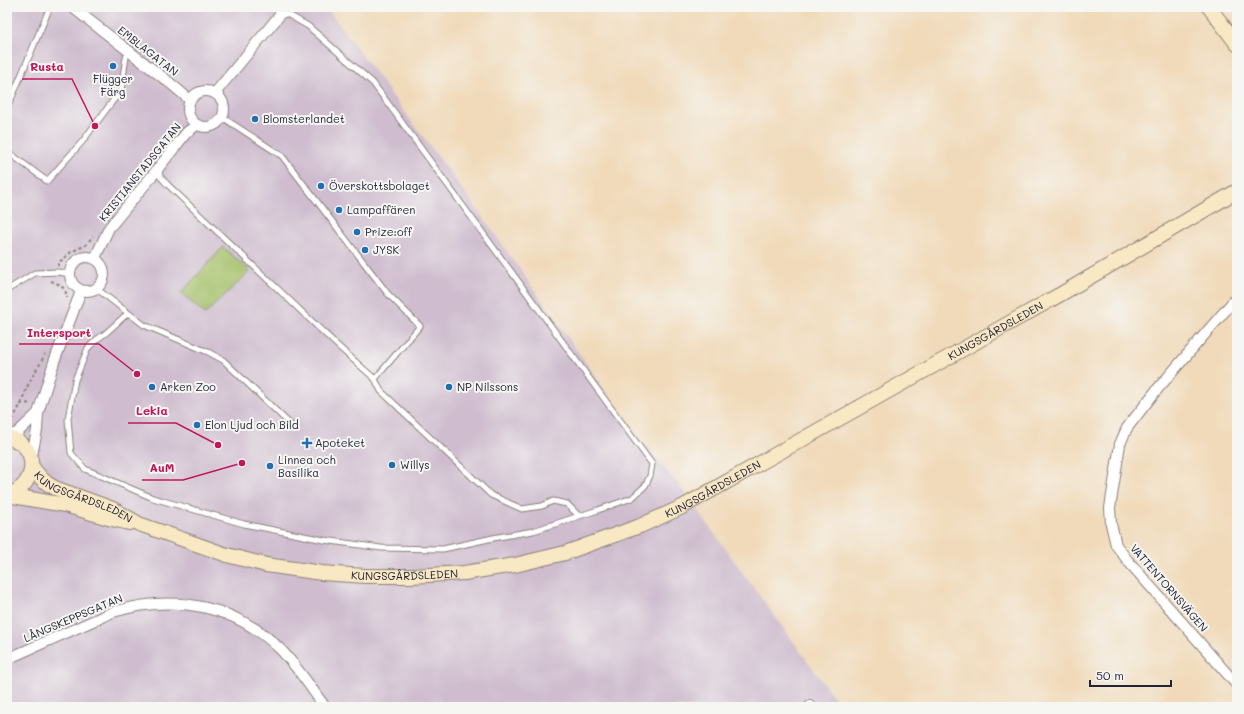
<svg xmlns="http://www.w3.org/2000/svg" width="1244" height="714" viewBox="0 0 1244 714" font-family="Mali,sans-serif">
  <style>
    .industrial { fill: #cfbdcf }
    .green { fill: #a2be65; stroke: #627050 }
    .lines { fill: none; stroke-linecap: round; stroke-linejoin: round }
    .lane-casing { stroke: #8a7e7a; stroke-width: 7 }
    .street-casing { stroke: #8a7e7a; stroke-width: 12 }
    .secondary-casing { stroke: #8a7e7a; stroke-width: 16 }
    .path { stroke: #8a7e7a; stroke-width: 2; stroke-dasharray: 3 3; stroke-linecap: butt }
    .lane { stroke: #fff; stroke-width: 5 }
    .street { stroke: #fff; stroke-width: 10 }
    .secondary { stroke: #f8e8c3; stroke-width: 14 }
    .poi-dot { fill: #1f6fb2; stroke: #f6f6f2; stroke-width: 1.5 }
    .labels { text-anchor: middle; stroke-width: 4; stroke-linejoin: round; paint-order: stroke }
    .street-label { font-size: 11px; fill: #22223b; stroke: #f6f6f2 }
    .poi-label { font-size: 11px; fill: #22223b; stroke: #f6f6f2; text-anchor: start }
    .leader { fill: none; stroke: #c2185b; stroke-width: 1.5 }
    .callout-dot { fill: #c2185b; stroke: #f6f6f2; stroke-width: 1.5 }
    .callout-label { font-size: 12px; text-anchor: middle; font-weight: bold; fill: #c2185b; stroke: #f6f6f2; stroke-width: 4; stroke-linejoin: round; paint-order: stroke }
  </style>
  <rect width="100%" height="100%" fill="#f6f6f2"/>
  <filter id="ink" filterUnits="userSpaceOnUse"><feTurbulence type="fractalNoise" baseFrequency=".025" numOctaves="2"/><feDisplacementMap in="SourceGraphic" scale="8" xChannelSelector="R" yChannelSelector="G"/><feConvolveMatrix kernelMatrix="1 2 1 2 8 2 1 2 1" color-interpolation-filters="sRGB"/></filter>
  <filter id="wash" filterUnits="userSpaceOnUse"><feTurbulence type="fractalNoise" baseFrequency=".012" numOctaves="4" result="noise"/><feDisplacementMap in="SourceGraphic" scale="16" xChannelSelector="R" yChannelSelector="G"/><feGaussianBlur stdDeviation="0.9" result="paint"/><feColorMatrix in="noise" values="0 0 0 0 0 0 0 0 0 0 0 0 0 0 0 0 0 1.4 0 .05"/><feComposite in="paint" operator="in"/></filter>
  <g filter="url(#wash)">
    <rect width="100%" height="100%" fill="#f1daba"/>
    <path class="industrial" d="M7,7h319l157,210 157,223 38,44 163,223h-834z"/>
    <path class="green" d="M223,247l27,24 -45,43 -24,-21z"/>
  </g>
  <g filter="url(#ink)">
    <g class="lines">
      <defs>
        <path id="lane" d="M7,109l43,-102
          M7,148l1,4 39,29 35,-39 39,-52 5,-33
          M160,170l-1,5 8,9 172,163 36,32 45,-53 -32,-32 -106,-138 -60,-39
          M97,289l47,36 64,27 15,8 69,66
          M7,290l28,-17 23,-1 12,2
          M128,313l-22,20 -10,7 -8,8 -13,32 -7,39 3,34 14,16 68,29 91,26 80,16 57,8 62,1 50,-11 40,-7 65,-21 34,-12 13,-12 5,-10 2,-12 -279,-381 -65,-57 -21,-12 -7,1
          M375,379l6,12 110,104 31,14 20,-3 11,-5 14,3 12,12"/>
        <path id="street" d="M72,7l98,76 20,17
          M188 109a18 18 0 1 1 36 0a18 18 0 1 1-36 0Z
          M215,93l64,-77 3,-8
          M70 274a17 17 0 1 1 34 0a17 17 0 1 1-34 0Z
          M95,258l14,-30 39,-47 39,-49 10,-7
          M1237,297l-82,95 -28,36 -7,16 -10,64 1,16 5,21 12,16 109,124
          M7,436l10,-3 21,-20
          M31,460l6,-30 1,-17 16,-51 27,-71
          M7,659l106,-47c60,-18 121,-8 167,37 17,17 31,39 45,58
          M809,707l1,-1"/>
        <g id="secondary">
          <path d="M1209,7l28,37"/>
          <path d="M7,438c33,4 32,49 0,57"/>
          <path id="s1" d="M32,467l9,11 7,6 7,4 58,21 26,15 88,31 39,10 56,8 43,3h46l53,-3 51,-8 50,-12 75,-27 42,-19 379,-213 176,-103"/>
          <path d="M7,495l58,10 47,14 17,4"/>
        </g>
      </defs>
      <use href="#lane" class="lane-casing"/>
      <use href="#street" class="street-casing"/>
      <use href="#secondary" class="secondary-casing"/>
      <path class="path" d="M184,109l2,11
        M58,266v-4l4,-2 9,-8 15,-7 7,-9
        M51,281c9,3 15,7 16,17
        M20,404l11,-1
        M7,423c14,-10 16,-30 24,-44 5,-9 10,-16 14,-25"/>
      <use href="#lane" class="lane"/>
      <use href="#street" class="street"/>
      <use href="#secondary" class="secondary"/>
    </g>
  </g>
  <g class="poi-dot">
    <circle cx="113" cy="66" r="4"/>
    <circle cx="255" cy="119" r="4"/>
    <circle cx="321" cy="186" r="4"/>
    <circle cx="339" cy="210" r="4"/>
    <circle cx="357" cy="232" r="4"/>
    <circle cx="365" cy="250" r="4"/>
    <circle cx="152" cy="387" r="4"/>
    <circle cx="449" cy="387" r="4"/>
    <circle cx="197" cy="425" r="4"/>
    <path d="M305 437h4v4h4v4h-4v4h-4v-4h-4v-4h4z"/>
    <circle cx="392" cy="465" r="4"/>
    <circle cx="270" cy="466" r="4"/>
  </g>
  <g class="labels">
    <g class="street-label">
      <text transform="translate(148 51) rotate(38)" y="4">EMBLAGATAN</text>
      <text transform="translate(140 172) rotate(-51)" y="4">KRISTIANSTADSGATAN</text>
      <text dy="4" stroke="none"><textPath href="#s1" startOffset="1044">KUNGSGÅRDSLEDEN</textPath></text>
      <text dy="4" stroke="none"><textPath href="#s1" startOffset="720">KUNGSGÅRDSLEDEN</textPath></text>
      <text dy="4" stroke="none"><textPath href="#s1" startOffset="61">KUNGSGÅRDSLEDEN</textPath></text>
      <text dy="4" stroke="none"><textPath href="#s1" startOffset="396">KUNGSGÅRDSLEDEN</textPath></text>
      <text transform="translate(1169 588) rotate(49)" y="4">VATTENTORNSVÄGEN</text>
      <text transform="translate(73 618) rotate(-23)" y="4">LÅNGSKEPPSGATAN</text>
    </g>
    <g class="poi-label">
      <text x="113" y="83" text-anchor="middle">Flügger<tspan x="113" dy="13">Färg</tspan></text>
      <text x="263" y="123">Blomsterlandet</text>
      <text x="329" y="190">Överskottsbolaget</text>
      <text x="347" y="214">Lampaffären</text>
      <text x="365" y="236">Prize:off</text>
      <text x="373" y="254">JYSK</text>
      <text x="160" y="391">Arken Zoo</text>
      <text x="457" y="391">NP Nilssons</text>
      <text x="205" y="429">Elon Ljud och Bild</text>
      <text x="315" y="447">Apoteket</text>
      <text x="278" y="464">Linnea och<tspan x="278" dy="13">Basilika</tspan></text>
      <text x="400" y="469">Willys</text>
    </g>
  </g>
  <path class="leader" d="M95 126L72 79H22M137 374L99 344H19M218 445L176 423H128M242 463L183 480H142"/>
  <g class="callout-dot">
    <circle cx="95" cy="126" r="4"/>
    <circle cx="137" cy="374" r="4"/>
    <circle cx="218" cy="445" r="4"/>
    <circle cx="242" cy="463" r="4"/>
  </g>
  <g class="callout-label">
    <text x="47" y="71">Rusta</text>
    <text x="59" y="337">Intersport</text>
    <text x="152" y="415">Lekia</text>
    <text x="162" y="472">AuM</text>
  </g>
  <rect width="1244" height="714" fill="none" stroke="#f6f6f2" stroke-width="24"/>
  <path d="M1090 680v6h81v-6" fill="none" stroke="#22223b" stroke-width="2"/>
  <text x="1096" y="680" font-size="12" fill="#22223b" stroke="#f6f6f2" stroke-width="3" paint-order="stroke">50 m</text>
</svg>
